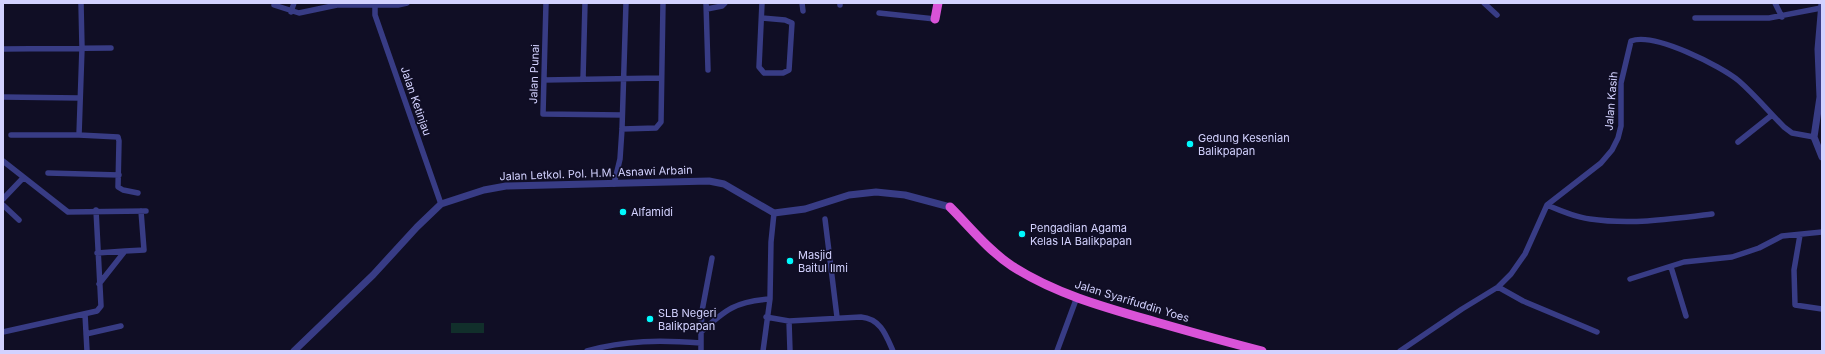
<svg xmlns="http://www.w3.org/2000/svg" width="1825" height="354" viewBox="0 0 1825 354" font-family="Inter,sans-serif">
  <style>
    .green { fill: #112f2b }
    .lines { fill: none; stroke-linecap: round; stroke-linejoin: round }
    .minor { stroke: #383c85; stroke-width: 5.5 }
    .tertiary { stroke: #383c85; stroke-width: 7 }
    .trunk { stroke: #d953d8; stroke-width: 9 }
    .poi-dot { fill: #00f9fd; stroke: #100e25; stroke-width: 1.5 }
    .labels { text-anchor: middle; stroke-width: 3.5; stroke-linejoin: round; paint-order: stroke }
    .street-label { font-size: 11px; fill: #d3d2ff; stroke: #100e25 }
    .poi-label { font-size: 11px; fill: #d3d2ff; stroke: #100e25; text-anchor: start }
  </style>
  <rect width="100%" height="100%" fill="#100e25"/>
  <path class="green" d="M451,323h33v10h-33z"/>
  <g class="lines">
    <path class="minor" d="M81,3l1,45 -3,87 39,2 1,4 -1,46 5,3 15,3
      M375,3v12l66,189
      M546,3l-3,111 79,1
      M706,3l2,67
      M802,3l1,8
      M840,3v2
      M1484,3l13,12
      M1775,3l7,14
      M274,5l25,8 38,-8h61l9,-2
      M707,9l15,-3 3,-3
      M291,12l3,-9
      M879,13l56,6
      M762,18l23,2 7,3 -3,47 -6,3h-19l-5,-6 3,-64
      M1695,18h74l52,-10
      M3,49l108,-1
      M583,79l2,-76
      M544,80l117,-2
      M3,97l77,1
      M622,129l34,-1 5,-6 2,-119
      M11,135h68
      M1738,142l34,-27
      M3,161l65,51 78,-1
      M48,173l71,2
      M614,184l6,-25 2,-30 4,-126
      M3,199l20,-21
      M3,205l16,15
      M1547,205c14,6 28,12 43,14 41,6 82,0 122,-5
      M825,219l12,98
      M1800,235l-6,35 1,35 27,4
      M125,251l19,-1 -3,-39
      M97,253l28,-2 -26,33
      M1671,267l15,49
      M1630,279l54,-17 48,-5 27,-9 23,-12 40,-4
      M1498,287l25,14 74,31
      M85,314l2,37
      M766,317l23,4
      M3,332l94,-21 4,-5 -5,-96
      M701,332l1,-21 10,-53
      M86,334l35,-8
      M587,351c39,-11 73,-11 114,-8
      M701,351v-19c24,-22 35,-31 69,-33
      M763,351l7,-52 1,-57 3,-29
      M790,351l-1,-30 72,-4c20,2 25,18 32,34
      M1057,351l20,-54
      M1400,351l62,-42 36,-22 13,-13 14,-20 22,-49 54,-42 11,-13 6,-12 3,-12v-43l10,-42c23,-9 90,25 108,40 16,14 30,31 45,46l8,6 22,4"/>
    <path class="tertiary" d="M1822,3l-4,46 2,48 -6,40 8,20
      M294,351l79,-76 44,-48 24,-23 43,-14 22,-4 203,-5 15,3 50,29 31,-4 44,-14 27,-3 29,3 45,12"/>
    <path class="trunk" d="M935,19l3,-16
      M950,207c20,20 38,43 62,59 43,28 95,42 144,56 35,10 71,20 106,29"/>
  </g>
  <g class="poi-dot">
    <circle cx="1190" cy="144" r="4"/>
    <circle cx="623" cy="212" r="4"/>
    <circle cx="1022" cy="234" r="4"/>
    <circle cx="790" cy="261" r="4"/>
    <circle cx="650" cy="319" r="4"/>
  </g>
  <g class="labels">
    <g class="street-label">
      <text transform="translate(534 74) rotate(-88)" y="4">Jalan Punai</text>
      <text transform="translate(416 101) rotate(71)" y="4">Jalan Ketinjau</text>
      <text transform="translate(1611 101) rotate(-85)" y="4">Jalan Kasih</text>
      <text transform="translate(596 173) rotate(-2)" y="4">Jalan Letkol. Pol. H.M. Asnawi Arbain</text>
      <text transform="translate(1132 301) rotate(17)" y="4">Jalan Syarifuddin Yoes</text>
    </g>
    <g class="poi-label">
      <text x="1198" y="142">Gedung Kesenian<tspan x="1198" dy="13">Balikpapan</tspan></text>
      <text x="631" y="216">Alfamidi</text>
      <text x="1030" y="232">Pengadilan Agama<tspan x="1030" dy="13">Kelas IA Balikpapan</tspan></text>
      <text x="798" y="259">Masjid<tspan x="798" dy="13">Baitul Ilmi</tspan></text>
      <text x="658" y="317">SLB Negeri<tspan x="658" dy="13">Balikpapan</tspan></text>
    </g>
  </g>
  <rect width="1825" height="354" fill="none" stroke="#d3d2ff" stroke-width="8"/>
</svg>
